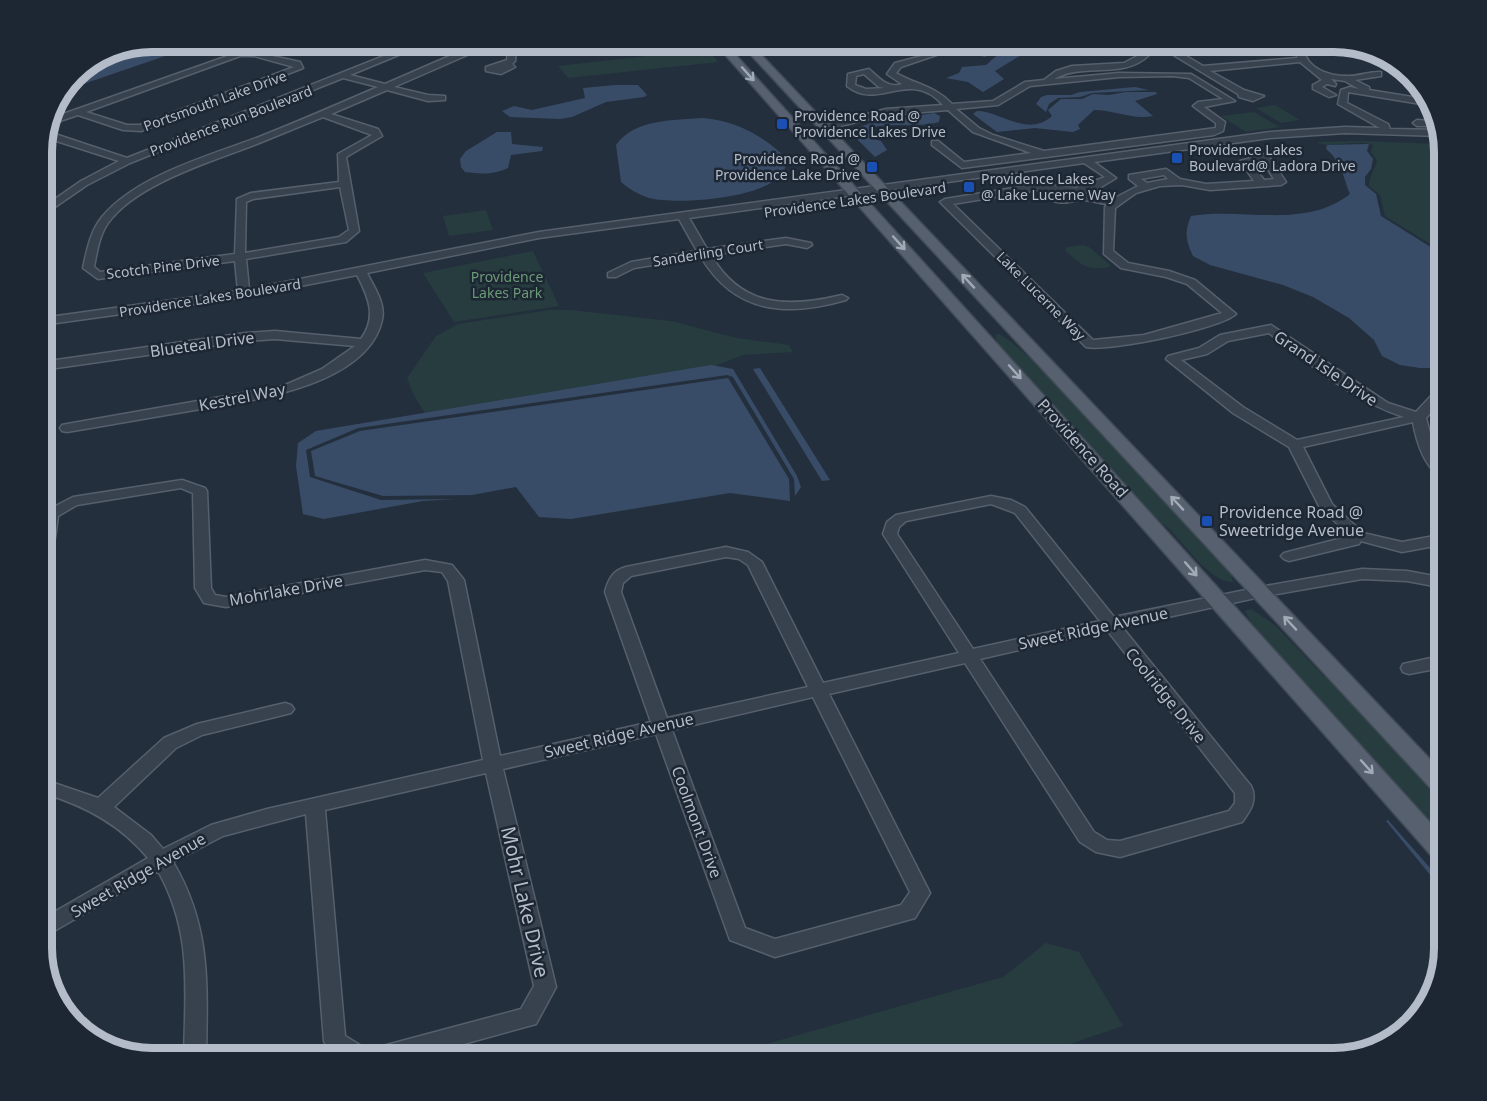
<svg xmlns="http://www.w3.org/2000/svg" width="1487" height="1101" viewBox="0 0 1487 1101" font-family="'Noto Sans',sans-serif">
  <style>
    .green { fill: #263c3f }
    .water { fill: #394c67 }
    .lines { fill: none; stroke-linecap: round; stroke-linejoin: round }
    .minor-casing { stroke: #565f6c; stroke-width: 3 }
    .major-casing { stroke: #414a57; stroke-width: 3 }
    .minor { fill: #38414e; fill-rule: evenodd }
    .major { fill: #56606e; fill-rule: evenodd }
    .wall { fill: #3b4654 }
    .shaded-wall { fill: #303945 }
    .oneway { stroke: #a1aab7 }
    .transit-dot { fill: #1a4fb4; stroke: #1d2633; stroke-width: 2 }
    .labels { text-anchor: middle; stroke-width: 5; stroke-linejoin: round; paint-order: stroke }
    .far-street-label { font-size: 14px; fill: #b4bcc9; stroke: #1d2633 }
    .far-poi-label { font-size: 14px; fill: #b4bcc9; stroke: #1d2633; text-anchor: start }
    .far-park-label { font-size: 14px; fill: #6b9a76; stroke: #1d2633 }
    .street-label { font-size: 16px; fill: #b4bcc9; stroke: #1d2633 }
    .poi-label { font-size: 16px; fill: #b4bcc9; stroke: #1d2633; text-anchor: start }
    .near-street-label { font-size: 20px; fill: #b4bcc9; stroke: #1d2633 }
    .rim { fill: none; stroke: #b4bcc9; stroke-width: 8 }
  </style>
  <rect width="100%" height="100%" fill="#242f3e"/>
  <path class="green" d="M708,49l10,13 -150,16 -10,-12z
    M1366,52l36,13 13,16c-21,-5 -36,-10 -52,-26z
    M1275,105l25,15 -19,3 -25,-15z
    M1254,112l26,15 -34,5 -25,-16z
    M1360,141l83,3 2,109 -60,-37 -5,-21 -11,-9c0,-10 6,-16 8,-26l-6,-8 2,-7c-17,-7 -43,5 -57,-3z
    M486,210l7,20 -44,6 -6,-20z
    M1083,245l6,2 21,18 -1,2c-24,4 -27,-2 -44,-17l2,-3z
    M533,251l26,55 -105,16 -31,-49z
    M549,310h22l100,11 66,17 52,7 4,7 -50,3 -28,11 -290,47 -11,-17 -7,-18 29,-42 22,-12z
    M999,334c23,13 38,34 59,49l173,189 2,10c-21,2 -50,-39 -64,-53 -7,-7 -16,-12 -23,-18l-148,-165 -3,-11z
    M1251,609l24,16 48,50 26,20 96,102v46l-189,-211 -11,-21z
    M1046,943l33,9 44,74 -98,33h-312l290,-82z"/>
  <path class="water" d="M152,42h62l-17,3 -134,46 16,-21z
    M1018,42h64l10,2 5,4 -10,4 -29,-4 -35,6 -28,17 9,8 -21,13 -15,-10 -22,-4 13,-5 3,-6 24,-2c6,-5 10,-10 19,-14 7,-3 13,1 20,-3l-2,-4z
    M616,85h22l9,10 -3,2 -38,5 -34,15 -12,2 -50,-2 -8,-6 12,-5 18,4 53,-12 -2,-10z
    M1135,87l14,3 -57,3 -12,4 -22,1 -9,6 -3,8 -10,-8 5,-7 6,-2h24l9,-3z
    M1126,92h30l1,2 -22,7 18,15c-20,4 -39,-6 -59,-6l-16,15 2,4 -7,3 -38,-4 -38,4 -24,-18 4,-3c23,0 51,27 75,5l-4,-6 13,-11h21l11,-5 16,1z
    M934,113l6,3 -1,6c-22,6 -47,0 -69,6l4,11 7,2 6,9 -12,7 -26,-26 22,-8z
    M703,118c33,3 62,18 85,42 -2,4 -3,10 -5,13 -19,26 -105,32 -134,25 -11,-4 -19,-8 -28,-16l-5,-37c18,-26 59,-25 87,-27z
    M497,132h14l1,12 31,3 -1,4 -31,4 -3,13c-15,7 -27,6 -43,4l-4,-5 -1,-8 6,-8z
    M1369,144l-2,7 6,8 -2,10 -6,8v8l11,9 5,22 64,40 -2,43 2,7v62h-25l-20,-3 -18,-9 -8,-16 -25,-22 -36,-21 -30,-12 -73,-20 -17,-9c-7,-15 -9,-24 -2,-40 52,-9 113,14 159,-22 -7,-17 -8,-32 -24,-45l1,-4z
    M711,365l22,4 64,107 4,11 -6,9 -1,-17 -61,-102 -6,-2 -369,53 -52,22 4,27 71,23 75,-1 -33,2 -99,18 -21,-5 -7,-48 2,-23 18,-12z
    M760,368l70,112 -8,1 -69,-112z
    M728,378l61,101 1,22 -60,-8 -159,26 -32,-2 -23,-30 -44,8 -89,1 -68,-20 -4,-25 49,-20z
    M1388,820l57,65v8l-59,-72z"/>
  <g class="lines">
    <defs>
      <path id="minor" d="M419,42h11l-80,33 35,9 90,-39 14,-3 24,2 3,6 -1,11 -3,3 3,3 -14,7 -15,-3v-4l21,-7 1,-10 -18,-4 -9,3 -87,38 34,8 17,1v4l-17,1 -41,-11 -56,24 47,15 4,7 -36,21 13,74 -13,11 -100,17 3,30 290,-57 731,-100 75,-5 35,1 -42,-24 3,-14 9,-3 9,2 -14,-8 -14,-2 5,5 -1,2 -8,-2 -5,3 14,8 -7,2 -16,-8v-4l9,-5 -22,-18 -90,9 34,19 20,6 -11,5 -14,-4 -1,-3 -86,-52h46l-27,5 32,19 94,-8v-8l-15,-8 62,8 -33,-8h17l24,6 -2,7 -46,-4c4,18 25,25 43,25 11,1 22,-5 34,-4v4l-26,4 14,7v3l62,10 8,26h-22l-4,-3 4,-3 15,1 -5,-16 -79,-13 -1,11 41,21 2,5 50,1 1,6 -96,-3 -75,5 -176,24 22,16 -15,9 -20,6 32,6 25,-13 -9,-7v-4l37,-6 14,10 26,5 48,-3 -14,-20 25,-7 3,1 18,27 -5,3 -71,5 -28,-5 -22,1 -24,7 -21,15 -2,43 15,12 41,8 26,9 41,34c-16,15 -128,38 -150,33l-146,-145 5,-3 93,-15 38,4 29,-11 -21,-14 -395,55 18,31 79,-11 25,5 1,2 -5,3 -21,-4 -75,11c31,53 77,53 131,40l6,3 -2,2c-59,17 -111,14 -145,-43l-67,11 -18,9h-8v-4l23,-11 66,-11 -18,-32 -140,19 -172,35c7,14 19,31 15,47 -15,68 -139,82 -193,91 -41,7 -81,14 -122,21l-5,-1 -2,-3 2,-3 5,-1 216,-38 39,-17 33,-23 -80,-7 -29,2 -204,29v-8l204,-29 29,-2 86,8c16,-22 8,-41 -4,-64l-113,22 -202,28v-7l196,-27 -3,-30 -137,18 -15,-11c4,-18 7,-36 19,-51 36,-43 111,-62 162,-82 38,-15 76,-32 114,-48l-35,-9 -213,85 -43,22 -45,31v-8l39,-27 38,-20 -75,-24 2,-6 81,27zM323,117l49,18 -34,19 1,28 -88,11 -14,6 -2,55 -135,18 -6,-5c3,-15 5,-31 14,-44 28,-39 102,-61 146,-78 23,-9 46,-19 69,-28zM1262,160l12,19 -10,1 -13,-17zM1164,175l4,4 -21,4 -6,-4zM340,187l9,43 -10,7 -94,16 1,-51 7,-3zM1038,190l10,1 -3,3c12,14 22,7 37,6 8,0 17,3 25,4l-2,3 -1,47 17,14 45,9 21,7 35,29 -78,22 -51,5 -140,-136zM1058,192l11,1 4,3 -9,2 -8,-4z
        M768,42h122l-4,2 -58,4 -56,-4z
        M956,42h11l-10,6 25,2 -10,-8h9l10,8 -6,5 -37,-4 -47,16 -5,6c21,12 39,13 56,31l41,-3 32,-19 19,-2 12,-9 16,-5 52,-3 17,-9 -1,-4 -8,-8h9l7,7 1,6c-25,25 -66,7 -95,24l65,-6 72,1 44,27 -31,6 21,15 -2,9 -9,4 -252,33 -30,-23v-4h6l26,21 67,-9 -58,-21 -25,-22 -62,5 -62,15 -5,-3 67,-18 57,-4c-34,-38 -64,7 -96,-19l1,-12 21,-5c10,9 19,20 33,15l-15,-10 8,-11 27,-7zM864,74l15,13 6,1 -19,1 -11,-4 1,-9zM1172,76l17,2 34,21 -25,3 -5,4 23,17v5l-172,23 -51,-16 -14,-7 -23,-19 42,-4 32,-19 89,-9z
        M239,52h15l46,10 3,6 -162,63 -18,-1 -45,-15 -30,10 1,-6zM240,56h14l40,11 -154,58h-13l-41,-13z
        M1271,325l117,78 28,9 15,-16 14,-2v8h-5l-14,16 8,30 11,17v12c-20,-5 -29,-37 -32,-55l-110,25 29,57 31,29 39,9 43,-8v10l-43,8 -41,-11 -2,3 -70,17 -5,-2 -3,-3 3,-3 66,-17 -31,-30 -30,-59 -56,-34 -67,-54 2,-3 31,-8 21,-13zM1269,333c41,32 85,68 135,84l-107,23 -54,-33 -62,-47 26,-6 21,-13z
        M182,480l23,8 2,3 4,97 4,7 11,2 199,-37 27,5 12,15 36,176 151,-34 -46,-130c3,-12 8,-22 21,-25l100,-20 22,5 14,10 61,121 136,-30 -76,-119 4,-12 9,-7 95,-19 20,4 14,7 89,110 146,-30 102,-18 45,2 38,7v10l-38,-7 -45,-2 -102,18 -138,30 129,159c7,14 -1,25 -9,36l-122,35 -24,-5 -16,-10 -115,-179 -136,31 101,199 -15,25 -140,39 -45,-17 -74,-206 -153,35 53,218 -20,37 -127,35h-64l-18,-11 -3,-7 -18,-227 -83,22 -50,26c39,66 34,124 33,197h-22c1,-68 9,-126 -26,-188l-116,67v-19l106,-61c-28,-34 -64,-53 -106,-65v-14l56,19 66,-60 33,-14 88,-21 6,2 3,4 -3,4 -89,22 -26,13 -62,59 37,28 12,14 48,-24 56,-16 216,-49 -35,-179 -6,-9 -17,-2 -199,37 -22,-4 -9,-15 -2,-95 -12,-5 -104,17 -19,11 -8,58 -8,5v-55l4,-13 27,-14zM991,504l24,9 85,108 -127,28 -76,-115 2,-7 7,-6zM726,557l13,2 9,6 60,122 -141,31 -46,-126 2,-9 8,-7zM1107,630l128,163v10l-6,8 -109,30 -13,-1 -13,-8 -114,-173zM813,697l97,195 -9,13 -126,34 -30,-11 -73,-198zM486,773l48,213 -13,23 -153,41 -23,-14 -20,-226z
        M1445,655v12l-36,7 -6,-2 -2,-4 2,-4z"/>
      <path id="major" d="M714,42h10l721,797v25l-8,-2z
        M739,42h10l696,733v23l-8,-3z"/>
    </defs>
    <use href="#minor" class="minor-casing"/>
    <use href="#major" class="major-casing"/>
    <use href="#minor" class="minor"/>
    <use href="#major" class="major"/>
  </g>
  <path class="wall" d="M584,42h85l-13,7 -22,-4 -12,7 -38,-7z"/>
  <path class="shaded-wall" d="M621,42h13v3l-12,7z
    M656,42h13l-13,7z"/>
  <defs><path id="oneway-shaft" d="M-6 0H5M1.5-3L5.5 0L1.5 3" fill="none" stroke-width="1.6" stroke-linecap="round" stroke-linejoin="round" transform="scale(1.5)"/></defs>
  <g class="oneway">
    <use href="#oneway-shaft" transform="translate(748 74) rotate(48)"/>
    <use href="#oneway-shaft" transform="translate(899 243) rotate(48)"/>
    <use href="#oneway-shaft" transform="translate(968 281) rotate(-133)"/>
    <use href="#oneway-shaft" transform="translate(1015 372) rotate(48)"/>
    <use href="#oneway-shaft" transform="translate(1177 503) rotate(-133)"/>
    <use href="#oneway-shaft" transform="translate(1191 569) rotate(49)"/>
    <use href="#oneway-shaft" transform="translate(1290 623) rotate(-133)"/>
    <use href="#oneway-shaft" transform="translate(1367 767) rotate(48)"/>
  </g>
  <g class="transit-dot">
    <rect x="776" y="118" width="12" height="12" rx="3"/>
    <rect x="1171" y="152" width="12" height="12" rx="3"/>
    <rect x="866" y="161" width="12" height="12" rx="3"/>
    <rect x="963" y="181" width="12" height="12" rx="3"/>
    <rect x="1201" y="515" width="12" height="12" rx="3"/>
  </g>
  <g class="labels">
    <g class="far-street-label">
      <text transform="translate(215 101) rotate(-20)" y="5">Portsmouth Lake Drive</text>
      <text transform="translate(231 121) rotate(-21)" y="5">Providence Run Boulevard</text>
      <text transform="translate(855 200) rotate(-8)" y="5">Providence Lakes Boulevard</text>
      <text transform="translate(708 253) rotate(-9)" y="5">Sanderling Court</text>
      <text transform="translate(163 267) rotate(-7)" y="5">Scotch Pine Drive</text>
      <text transform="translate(1041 296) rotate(45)" y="5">Lake Lucerne Way</text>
      <text transform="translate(210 298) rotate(-9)" y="5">Providence Lakes Boulevard</text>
    </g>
    <g class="far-poi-label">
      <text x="794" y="121">Providence Road @<tspan x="794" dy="16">Providence Lakes Drive</tspan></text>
      <text x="1189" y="155">Providence Lakes<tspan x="1189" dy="16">Boulevard@ Ladora Drive</tspan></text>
      <text x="860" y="164" text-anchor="end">Providence Road @<tspan x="860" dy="16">Providence Lake Drive</tspan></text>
      <text x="981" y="184">Providence Lakes<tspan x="981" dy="16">@ Lake Lucerne Way</tspan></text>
    </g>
    <g class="far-park-label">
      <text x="507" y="282">Providence<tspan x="507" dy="16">Lakes Park</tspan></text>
    </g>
    <g class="street-label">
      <text transform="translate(202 344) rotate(-8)" y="6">Blueteal Drive</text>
      <text transform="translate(1326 368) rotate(34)" y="6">Grand Isle Drive</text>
      <text transform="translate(242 397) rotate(-11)" y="6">Kestrel Way</text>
      <text transform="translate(1083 448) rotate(48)" y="6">Providence Road</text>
      <text transform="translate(286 590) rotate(-10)" y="6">Mohrlake Drive</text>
      <text transform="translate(1093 628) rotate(-12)" y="6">Sweet Ridge Avenue</text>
      <text transform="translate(1166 695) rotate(51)" y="6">Coolridge Drive</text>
      <text transform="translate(619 735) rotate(-13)" y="6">Sweet Ridge Avenue</text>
      <text transform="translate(697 822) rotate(70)" y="6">Coolmont Drive</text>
      <text transform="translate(138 875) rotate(-30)" y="6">Sweet Ridge Avenue</text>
    </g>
    <g class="poi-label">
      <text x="1219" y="518">Providence Road @<tspan x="1219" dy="18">Sweetridge Avenue</tspan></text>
    </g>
    <g class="near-street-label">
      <text transform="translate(525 902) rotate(77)" y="7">Mohr Lake Drive</text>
    </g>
  </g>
  <path d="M0 0H1487V1101H0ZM152 52H1334A100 100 0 0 1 1434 152V948A100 100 0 0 1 1334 1048H152A100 100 0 0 1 52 948V152A100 100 0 0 1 152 52Z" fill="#1d2633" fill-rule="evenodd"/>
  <path class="rim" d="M152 52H1334A100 100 0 0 1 1434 152V948A100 100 0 0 1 1334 1048H152A100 100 0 0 1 52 948V152A100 100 0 0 1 152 52Z"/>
</svg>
